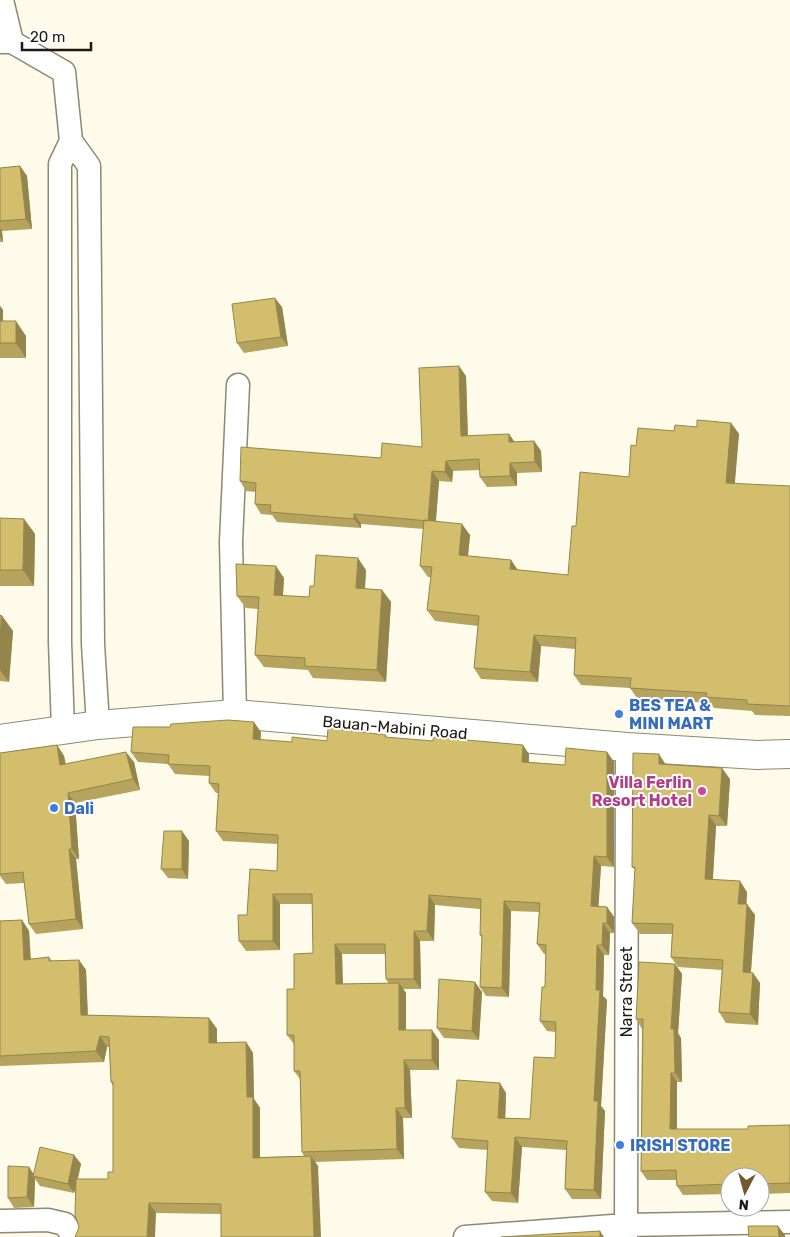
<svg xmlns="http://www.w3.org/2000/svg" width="790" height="1237" viewBox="0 0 790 1237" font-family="Rubik,sans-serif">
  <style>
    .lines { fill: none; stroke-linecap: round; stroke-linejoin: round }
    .minor-casing { stroke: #8d8876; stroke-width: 25 }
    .secondary-casing { stroke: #8d8876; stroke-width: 30 }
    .minor { stroke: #fff; stroke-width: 22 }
    .secondary { stroke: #fff; stroke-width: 28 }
    .wall { fill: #b5a35e; fill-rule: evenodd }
    .shaded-wall { fill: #94854c }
    .building { fill: #d3be6d; stroke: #94854c }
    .shop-dot { fill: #3f7fe0; stroke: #fff; stroke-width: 2 }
    .hotel-dot { fill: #d1479c; stroke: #fff; stroke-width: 2 }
    .labels { text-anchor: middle; stroke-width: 4; stroke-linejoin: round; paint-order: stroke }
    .shop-label { font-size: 16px; font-weight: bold; fill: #366cbe; stroke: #fff; text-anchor: start }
    .street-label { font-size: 16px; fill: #1c1a13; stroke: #fff }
    .hotel-label { font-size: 16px; font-weight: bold; fill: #b23c85; stroke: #fff; text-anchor: end }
  </style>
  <rect width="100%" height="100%" fill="#fffbea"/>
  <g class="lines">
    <defs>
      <path id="minor" d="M2,0l10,42
        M0,42h12l52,30 7,69 18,25 4,478 5,81
        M235,714l-4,-172 7,-157
        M63,730l-3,-88v-478l11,-23
        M0,1221l48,-1 17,4 8,13
        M465,1237l161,-12 164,-3
        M626,1237l1,-490"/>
      <path id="secondary" d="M0,739l98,-14 137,-11 392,33 130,8 33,-1"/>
    </defs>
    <use href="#minor" class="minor-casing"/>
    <use href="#secondary" class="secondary-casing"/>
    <use href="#minor" class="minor"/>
    <use href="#secondary" class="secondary"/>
  </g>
  <path class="wall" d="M20,166l7,10 5,53 -30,2 1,11h-3v-74z
    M0,306l3,4v11l23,15v22h-26z
    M282,307l6,39 -44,7 -7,-10z
    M466,376l2,60 41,-2 5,8 20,-1 7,10 1,21 -25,1v13l-30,1 -7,-10v-7l-27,1 -1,11 -13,-1 -3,40 34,14 -2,21 43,4 7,10 50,5 8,-49 53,-49 7,-31 38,-15 23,-4 34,-4 8,11 -5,50 56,2v230l-35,-1 -3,-4 -38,-3 -4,-5 -73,-5 -7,-10 -49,-3 -7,-10 1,-26 -34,-3 -3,36 -57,-3 -7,-11 4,-42 -43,-5 -8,-11 4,-33h-3l-8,-11 4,-37 -63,-5v4l-84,-6 -5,-7 -11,-1 -6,-10 1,-12 -10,-1 -6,-10 141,-23 41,-11z
    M0,518l24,1 11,15 -1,52h-34z
    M366,570l-1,19 17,1 9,12 -5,80 -73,-4 -5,-8 -44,-3 -9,-12 3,-46 -12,-1 -9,-12 47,-18 -1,18 26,1 5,-11z
    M0,615l2,1 11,15 -4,51 -9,-1z
    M261,732l-1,8 32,2 35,-1 59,-6 1,3 142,16v8l36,3 42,-13 7,10v105l-13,-1 -3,40 9,1 7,10v16h-4l-1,22h-5l-1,41 4,4 -6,106 4,5 -4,88h-29l-7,-10 1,-39 -44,-3 -4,56 -26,-2 -7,-9 3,-42 -29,-2 -7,-10 54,-45 -1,25 25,1 25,-61 1,-26 -9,-1 -7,-10 5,-34 1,-33h-2l-7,-10 2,-32 -28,-1 -2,86 -23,-1 -6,-9 2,-49 -2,-3v-26l-45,-4 -1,36h-14l1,48h-18l3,4v37l33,10v30h-29l2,48h-9l1,41 -89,3 3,4 -97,48 -65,-1 -77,14 -4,-38 -1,4 -34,-7 -5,-7 -1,28 -20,1 -6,-10 21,-31 5,8 40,-20 7,9 -3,15h30l5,-7v-86l-2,-4 -2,-35h-2l-3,15 -104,4v-145l22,-1 7,11 2,28 18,-2 3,4 27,-1 7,10 2,45 121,3 8,11v14l29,-1 7,11 1,46 6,9v49l44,-1 -2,-4 -2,-73 -6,-8v-27l-7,-9 7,-46 19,-36 -1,-49h-32v46l-34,1 -7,-10 8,-26 30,-44 1,-27 -55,-3 -7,-10 2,-38h-2l-7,-10v-7l-34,-2 -7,-10 -30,-2 -7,-10zM342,954h43l1,25 3,5h-46z
    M57,745l7,11 2,8 68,-2 6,28 -65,13 4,56h-3l7,70 -47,5 -7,-10 -5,-41 -18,1 -6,-8v-123z
    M666,764l64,15 -3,47h-11l-3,53 34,13 -1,12 9,11 -4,57 2,1 7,10 -2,42 -32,-2 -7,-11 3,-42 -44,-3 -7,-10 1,-23h-32l-8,-11 3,-53 -3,-3z
    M189,841l-1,38 -20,-1 -7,-9z
    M675,964l7,10 -4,59 3,5 1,44h-5v47h71l42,-4v68l-30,1v-17h-30v17l-47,1 -6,-9 -1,-6h-29l-6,-9 1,-142 -6,-10z
    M482,992l-3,48 -35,-2 -7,-10z"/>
  <path class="shaded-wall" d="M20,166l7,10 5,53 -6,-10z
    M0,228l2,3 1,11 -3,-5z
    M275,298l7,9 6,39 -7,-9z
    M0,306l3,4v26l-3,-4z
    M16,321l10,15v22l-10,-15z
    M459,366l7,10 2,70 -7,-10z
    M731,423l8,11 -5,60 -8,-11z
    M509,434l7,10 -7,-2z
    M534,441l7,10 1,21 -7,-10z
    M446,461l7,10 -1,11 -7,-10z
    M510,463l7,10v13l-7,-10z
    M432,471l7,10 -4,49 -7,-9z
    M354,514l7,10v4l-7,-9z
    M24,519l11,15 -1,52 -11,-16z
    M462,524l8,11 -3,30 -8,-10z
    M358,558l8,12 -2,30 -8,-12z
    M511,560l7,11 -8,-2z
    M276,566l8,12 -2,29 -8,-12z
    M382,590l9,12 -5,80 -9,-12z
    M2,616l11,15 -4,51 -9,-12v-34z
    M534,635l7,11 -3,36 -8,-10z
    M254,722l7,10 -1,17 -7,-10z
    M57,745l7,11 3,20 -7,-11z
    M523,745l6,9 -1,18 -6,-10z
    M126,752l8,10 6,28 -7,-11z
    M607,752l7,10v105l-7,-10z
    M659,754l7,11 -7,-1z
    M722,768l8,11 -3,47 -8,-10z
    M68,793l7,10 4,56 -7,-10z
    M709,815l7,11 -4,64 -7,-11z
    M182,831l7,10 -1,38 -6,-10z
    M69,849l7,10 7,70 -7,-10z
    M594,856l7,10 -3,49 -7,-9z
    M740,881l7,11 -1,22 -8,-10z
    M273,894l7,10v46l-7,-9z
    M429,895l6,10 -1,36 -7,-10z
    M504,901l7,10 -2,86 -7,-9z
    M747,904l8,11 -5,68 -7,-11z
    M607,907l7,10v16l-7,-10z
    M22,920l7,11 2,39 -7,-10z
    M603,923l7,10 -1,22 -7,-10z
    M414,931l6,10 1,48 -7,-10z
    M335,944l7,10 1,40 -7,-10z
    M597,945l7,10 -1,41 4,4 -6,106 4,5 -4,88 -7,-9v-89z
    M79,960l7,10 2,55 -7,-10z
    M675,964l7,10 -4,59 3,5 1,44 -7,-9 -4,-44z
    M753,973l7,10 -2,42 -8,-11z
    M475,982l7,10 -3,48 -7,-9z
    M399,983l7,10v47l-7,-10z
    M209,1018l8,11v24l-8,-10z
    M432,1030l7,10v30l-7,-10z
    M100,1036l7,11 -3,15 -8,-11z
    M246,1042l7,11 1,46 6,9v60l-7,-10 -6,-61z
    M404,1060l6,10 2,48 -7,-10z
    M671,1073l6,9v56l-7,-9z
    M500,1083l6,10 -1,34 -7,-9z
    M396,1108l7,10 1,41 -7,-10z
    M515,1137l7,10 -4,56 -7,-10z
    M74,1155l7,9 -7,29 -6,-9z
    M311,1156l7,10 3,71h-7z
    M29,1167l6,10 -2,-1 2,3 -1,28 -7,-10z
    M149,1203l7,10 -1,24h-8z
    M778,1226l7,9v2h-6z
    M600,1231l4,6h-4z"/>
  <path class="building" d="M20,166l6,53 -26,2v-53z
    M275,298l6,39 -44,6 -5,-39z
    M0,321h16v22h-16z
    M459,366l2,70 48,-2v8l25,-1 1,21 -25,1v13l-30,1 -1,-18 -33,2 -1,11 -13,-1 -4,50 -74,-7v5l-84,-7 1,-7 -16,-1 1,-21 -16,-2 1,-34 140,11 1,-15 40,4 -3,-79z
    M697,420l34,3 -5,60 64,3v220l-43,-2v-4l-41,-3 1,-4 -77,-5 1,-10 -57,-3 2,-37 -42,-3 -4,37 -56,-4 5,-52 -52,-6 5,-43 -12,-1 4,-46 38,4 -3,31 52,5 -1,9 58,6 4,-49h4l4,-54 49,5 2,-32 5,1 2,-18 36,3 1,-6 22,2z
    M0,518l24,1 -1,51h-23z
    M316,555l42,3 -2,30 26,2 -5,80 -72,-4v-8l-50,-3 4,-58 -22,-1 -1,-32 40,2 -2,29 35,2 1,-11h4z
    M0,615l2,1 -2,20z
    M228,720l26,2 -1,17 39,3v-5l35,4 1,-13 58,7 -1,2 48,4v-4l90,8 -1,17 43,3 1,-17 41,4v105l-13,-1 -3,50 16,1v16h-4l-1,22h-5l-1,45h4l-6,111h4l-4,89 -29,-1 2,-48 -52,-4 -4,56 -26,-1 3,-51 -36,-3 5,-58 43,3 -2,35 32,1 4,-62 21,1 1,-36 -16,-1 2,-34h3l1,-42 -9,-1 3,-41 -36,-2 -2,87 -22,-1 2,-52h-2l1,-36 -52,-4 -2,36h-13v48h-28l-1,-35h-50l1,40 63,-1v47h33v30h-28l1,48h-9l1,41 -95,3 -2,-81h-6v-36h-7v-46h7v-35l19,-1 -1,-59h-39v47h-34l-1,-26h9l3,-46 27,2 1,-36 -62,-4 3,-47 -10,-1 1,-17 -42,-2 1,-9 -38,-3 2,-25h37l1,-3z
    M57,745l3,20 66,-13 7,27 -65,14 4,56h-3l7,70 -47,5 -6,-52 -23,2v-121z
    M633,753l26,1v10l63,4 -3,48 -10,-1 -4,64 35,2 -2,23h9l-4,68 10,1 -3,41 -31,-2 4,-52 -52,-3 2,-33 -41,-1 3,-56h-3z
    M164,831h18v38h-21z
    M22,920l2,40 25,-3v4l30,-1 2,55 128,3v25l37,-1 1,55h6v61l58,-2 3,81h-93v-33l-72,-1 -2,34h-72l4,-10 -4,-12 1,-36h32v-7h5v-90h-2l-2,-45 -9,-1 -4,15 -96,5v-135z
    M639,962l36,2 -4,65h3l1,44h-4l-1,56h78v-3l42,-1v58l-30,1v-7h-30v7l-53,2 -1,-16 -35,1 2,-152h-7z
    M439,979l36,3 -3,49 -35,-3z
    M40,1147l34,8 -6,29 -35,-8z
    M8,1166l21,1 -2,30 -19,1z
    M748,1226h30l1,11h-30z
    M600,1231v6h-99z"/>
  <g class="shop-dot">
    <circle cx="619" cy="714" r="5"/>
    <circle cx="54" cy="808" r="5"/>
    <circle cx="620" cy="1145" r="5"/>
  </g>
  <circle class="hotel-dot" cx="702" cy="791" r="5"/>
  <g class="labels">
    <g class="shop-label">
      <text x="629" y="711">BES TEA &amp;<tspan x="629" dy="18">MINI MART</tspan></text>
      <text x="64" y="814">Dali</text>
      <text x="630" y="1151">IRISH STORE</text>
    </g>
    <g class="street-label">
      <text transform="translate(395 727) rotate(5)" y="6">Bauan-Mabini Road</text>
      <text transform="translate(626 992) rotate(-90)" y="6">Narra Street</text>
    </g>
    <g class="hotel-label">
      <text x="692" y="788">Villa Ferlin<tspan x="692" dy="18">Resort Hotel</tspan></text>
    </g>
  </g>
  <g transform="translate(745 1192) rotate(186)"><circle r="24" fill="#ffffff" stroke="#a4a3a1"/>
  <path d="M0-4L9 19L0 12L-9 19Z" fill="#715b2b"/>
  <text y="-8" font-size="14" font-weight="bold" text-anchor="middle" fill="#1c1a13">N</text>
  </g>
  <path d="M22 42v8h69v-8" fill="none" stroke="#1c1a13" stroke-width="2.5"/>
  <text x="30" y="42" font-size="15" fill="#1c1a13" stroke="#ffffff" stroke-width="4" paint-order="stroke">20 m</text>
</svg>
